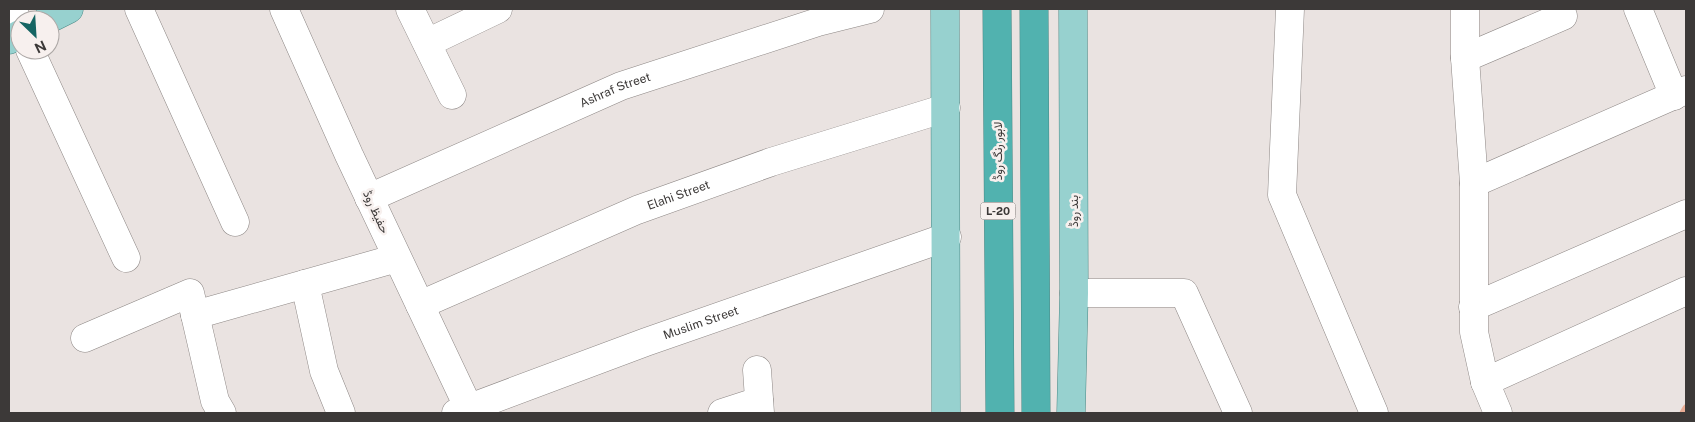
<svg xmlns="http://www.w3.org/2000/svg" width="1695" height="422" viewBox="0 0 1695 422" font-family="'Public Sans',Vazirmatn,sans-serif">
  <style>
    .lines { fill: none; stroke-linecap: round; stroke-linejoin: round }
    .stream { stroke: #e9ac94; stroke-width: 7 }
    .minor-casing { stroke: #8d8785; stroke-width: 29 }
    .major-casing { stroke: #4a8885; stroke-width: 29 }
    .highway-casing { stroke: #4a8885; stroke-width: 29 }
    .minor { stroke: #fff; stroke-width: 28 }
    .major { stroke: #97d1cf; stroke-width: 28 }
    .highway { stroke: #51b2af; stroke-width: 28 }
    .labels { text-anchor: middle; stroke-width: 5; stroke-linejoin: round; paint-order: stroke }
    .shield { fill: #f7f0ee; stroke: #74706f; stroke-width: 1 }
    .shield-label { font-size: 11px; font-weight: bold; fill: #3c3938 }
    .street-label { font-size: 12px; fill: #3c3938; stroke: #f7f0ee }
  </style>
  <rect width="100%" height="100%" fill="#eae3e1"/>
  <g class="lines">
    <path class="stream" d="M1683,413l3,-5"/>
    <defs>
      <g id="minor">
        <path d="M12,9l8,18"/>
        <path d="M139,9l96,213"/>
        <path d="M284,9l65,146 122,258"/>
        <path d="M410,9l42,86"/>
        <path d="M1290,9l-8,186 92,218"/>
        <path d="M1465,9v49l9,125v149l11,50 201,-91"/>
        <path d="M1638,9l36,87"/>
        <path d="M427,43l71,-34"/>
        <path d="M30,50l96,208"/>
        <path d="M1465,58l98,-42"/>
        <path d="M1474,183l212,-93"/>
        <path id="s1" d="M369,198l252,-112 197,-64 52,-13"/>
        <path d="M305,284l19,87 17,42"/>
        <path d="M1074,293h110l54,120"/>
        <path id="s2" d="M420,305l217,-95 134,-48 175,-54"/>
        <path d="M1473,307l213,-93"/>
        <path d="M195,315l202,-57"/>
        <path d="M85,338l105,-45 25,108 7,12"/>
        <path d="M757,370l3,43"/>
        <path d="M1485,382l13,31"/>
        <path id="s3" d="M456,413l190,-71 301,-105"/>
        <path d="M722,413l37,-12"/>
      </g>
      <path id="major" d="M945,9l1,404
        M47,20l22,-11
        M9,40l11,-6
        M1071,413l3,-120 -1,-284"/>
      <path id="highway" d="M997,9l3,404
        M1034,9l2,404"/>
    </defs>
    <use href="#minor" class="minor-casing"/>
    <use href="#major" class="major-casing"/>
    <use href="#highway" class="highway-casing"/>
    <use href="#minor" class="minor"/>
    <use href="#major" class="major"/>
    <use href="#highway" class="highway"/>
  </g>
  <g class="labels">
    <rect class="shield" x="980.5" y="202.5" width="35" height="17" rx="4"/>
    <g class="shield-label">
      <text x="998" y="215">L-20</text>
    </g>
    <g class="street-label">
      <text dy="4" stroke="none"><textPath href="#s1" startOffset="269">Ashraf Street</textPath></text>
      <text transform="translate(998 151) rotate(-90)" y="4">لاہور رنگ روڈ</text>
      <text dy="4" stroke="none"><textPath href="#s2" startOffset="281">Elahi Street</textPath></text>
      <text transform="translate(1074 211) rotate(-90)" y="4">بند روڈ</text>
      <text transform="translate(376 212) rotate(65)" y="4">حفیظ روڈ</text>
      <text dy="4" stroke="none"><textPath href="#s3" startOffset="261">Muslim Street</textPath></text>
    </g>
  </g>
  <rect width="1695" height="422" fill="none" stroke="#3c3938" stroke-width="20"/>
  <g transform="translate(35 35) rotate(155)"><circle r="24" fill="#f7f0ee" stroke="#aca7a5"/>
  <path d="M0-4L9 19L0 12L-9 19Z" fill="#166563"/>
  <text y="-8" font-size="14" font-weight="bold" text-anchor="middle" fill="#3c3938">N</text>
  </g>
</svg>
